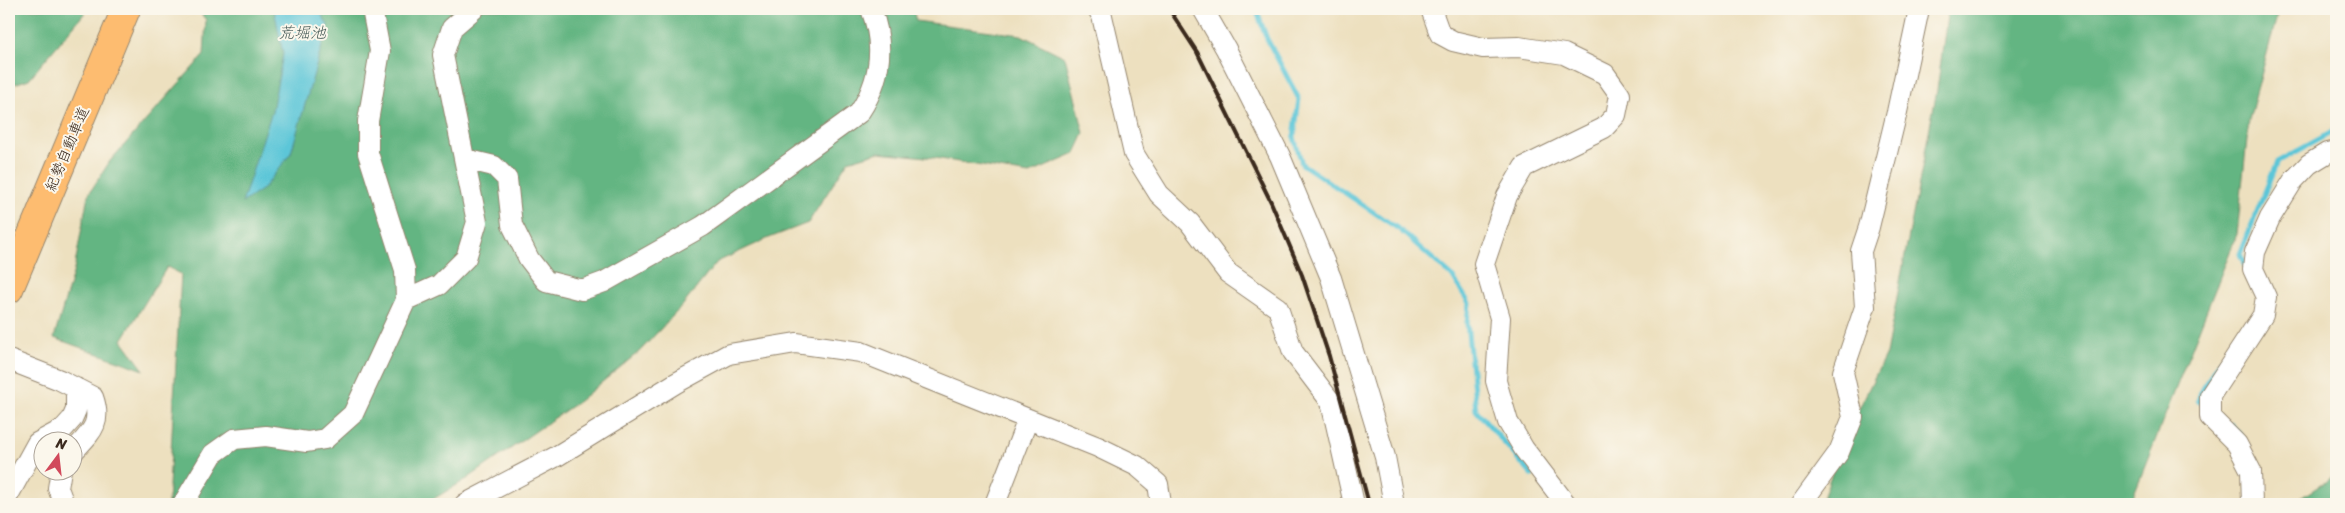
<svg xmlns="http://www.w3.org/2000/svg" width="2345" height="513" viewBox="0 0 2345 513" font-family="Sriracha,'Klee One',sans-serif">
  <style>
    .forest { fill: #63b582; stroke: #4f7050 }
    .water { fill: #5cc6d8; stroke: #4c787b }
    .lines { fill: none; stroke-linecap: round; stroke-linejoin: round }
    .stream { stroke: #5cc6d8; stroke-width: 5 }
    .street-casing { stroke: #94856e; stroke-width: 22 }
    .highway-casing { stroke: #94856e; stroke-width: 30 }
    .street { stroke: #fff; stroke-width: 20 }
    .highway { stroke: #fdbc70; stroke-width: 28 }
    .rail { stroke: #3b2a1e; stroke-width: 4 }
    .labels { text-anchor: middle; stroke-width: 4; stroke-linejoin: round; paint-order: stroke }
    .street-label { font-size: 15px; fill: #3b2a1e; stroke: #fbf7ec }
    .water-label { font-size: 16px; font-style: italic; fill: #455956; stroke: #fbf7ec }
  </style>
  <rect width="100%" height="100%" fill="#fbf7ec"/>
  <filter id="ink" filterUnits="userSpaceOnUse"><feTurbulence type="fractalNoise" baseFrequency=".02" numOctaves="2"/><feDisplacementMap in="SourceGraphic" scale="10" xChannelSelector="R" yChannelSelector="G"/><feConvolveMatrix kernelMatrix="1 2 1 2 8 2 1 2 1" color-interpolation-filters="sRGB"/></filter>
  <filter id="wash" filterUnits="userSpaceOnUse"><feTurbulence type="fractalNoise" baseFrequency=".0096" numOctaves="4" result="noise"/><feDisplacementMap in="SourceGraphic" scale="20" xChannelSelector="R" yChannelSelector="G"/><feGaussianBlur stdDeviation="1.12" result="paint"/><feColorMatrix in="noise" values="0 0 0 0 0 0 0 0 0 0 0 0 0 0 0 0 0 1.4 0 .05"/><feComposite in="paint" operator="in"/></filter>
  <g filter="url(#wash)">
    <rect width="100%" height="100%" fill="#ede0bf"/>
    <path class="forest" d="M9,9h79l-59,70 -20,7z
      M197,9h716l3,12 105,14 44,22 19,76 -9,21 -46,20 -94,-16 -56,-6 -31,9 -40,62 -39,15 -52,24 -34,43 -43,46 -61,50 -112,78 -42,25h-257l13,-230 -14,-7 -45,73 22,30 -90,-32 20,-68 14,-75 22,-34 94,-106 2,-35z
      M1948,9h331l-30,111 -12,114 -107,270h-309l23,-65 42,-85 51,-264z
      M2336,475v29h-30l-7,-5z"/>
    <path class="water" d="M274,9h44l10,16 -37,128 -27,35 -22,15 30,-92 11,-57z"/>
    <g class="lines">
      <path class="stream" d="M1256,9l11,30 32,60 -5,38 8,27 98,66 52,46 17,27 -2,20 9,87 56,65
        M2246,268l-6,-14 37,-92 59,-32
        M2206,406l-8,-5 4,-12 20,-30
        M2231,425l12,14
        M2261,483l1,21"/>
    </g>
  </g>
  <g filter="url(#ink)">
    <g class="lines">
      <defs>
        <path id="street" d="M1098,9l4,7 32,138 25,40 31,29 38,50 50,35 15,44 38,50 23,102
          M1203,9l23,40 54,107 51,122 54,179 9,47
          M1431,9l9,25 13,7 30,7 36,-1 45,7 41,20 15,21 -4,20 -12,13 -80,39 -17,29 -23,68 16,54 -4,63 12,41 16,27 42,55
          M465,159l29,7 13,13 5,46 17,34 17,22 36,9 22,-8 99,-56 156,-113c22,-33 26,-68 12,-104
          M406,300l33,-15 27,-27 11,-36 -34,-167 9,-27 22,-19
          M9,360l51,20 33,17c10,28 -3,36 -21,56
          M61,470l-3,18 6,16
          M9,494l28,-51 26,-14 9,-10 4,-9v-22
          M183,504l30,-50 21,-15 32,-3 41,6 18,-3 28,-25 53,-114 -1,-30 -37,-117v-32l12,-70 -8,-42
          M465,504l92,-48 119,-73 53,-29 67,-11 65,9 237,95 39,19 21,18 3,20
          M995,504l33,-85
          M1801,504l38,-52 14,-35 -10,-45 22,-65 -4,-56 8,-24 28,-115 22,-103
          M2252,504l-1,-33 -14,-27 -27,-27v-21l53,-81 3,-18 -13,-28 2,-17 15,-34 23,-37 16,-17 18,-11 9,-2"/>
        <path id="highway" d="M9,289l117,-280"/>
      </defs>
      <use href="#street" class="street-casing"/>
      <use href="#highway" class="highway-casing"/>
      <use href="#street" class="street"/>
      <use href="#highway" class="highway"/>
      <path class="rail" d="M1169,9l28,43 74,150 31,73 27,81 40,148"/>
    </g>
  </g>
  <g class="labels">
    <g class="street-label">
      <text transform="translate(67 149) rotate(-67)" y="5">紀勢自動車道</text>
    </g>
    <g class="water-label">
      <text x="302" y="38">荒堀池</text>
    </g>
  </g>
  <rect width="2345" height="513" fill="none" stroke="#fbf7ec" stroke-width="30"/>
  <g transform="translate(58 456) rotate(15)"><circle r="24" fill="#fbf7ec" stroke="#aea59a"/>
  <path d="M0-4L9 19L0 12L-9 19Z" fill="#d1495b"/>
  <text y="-8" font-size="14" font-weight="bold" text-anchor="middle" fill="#3b2a1e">N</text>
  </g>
</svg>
